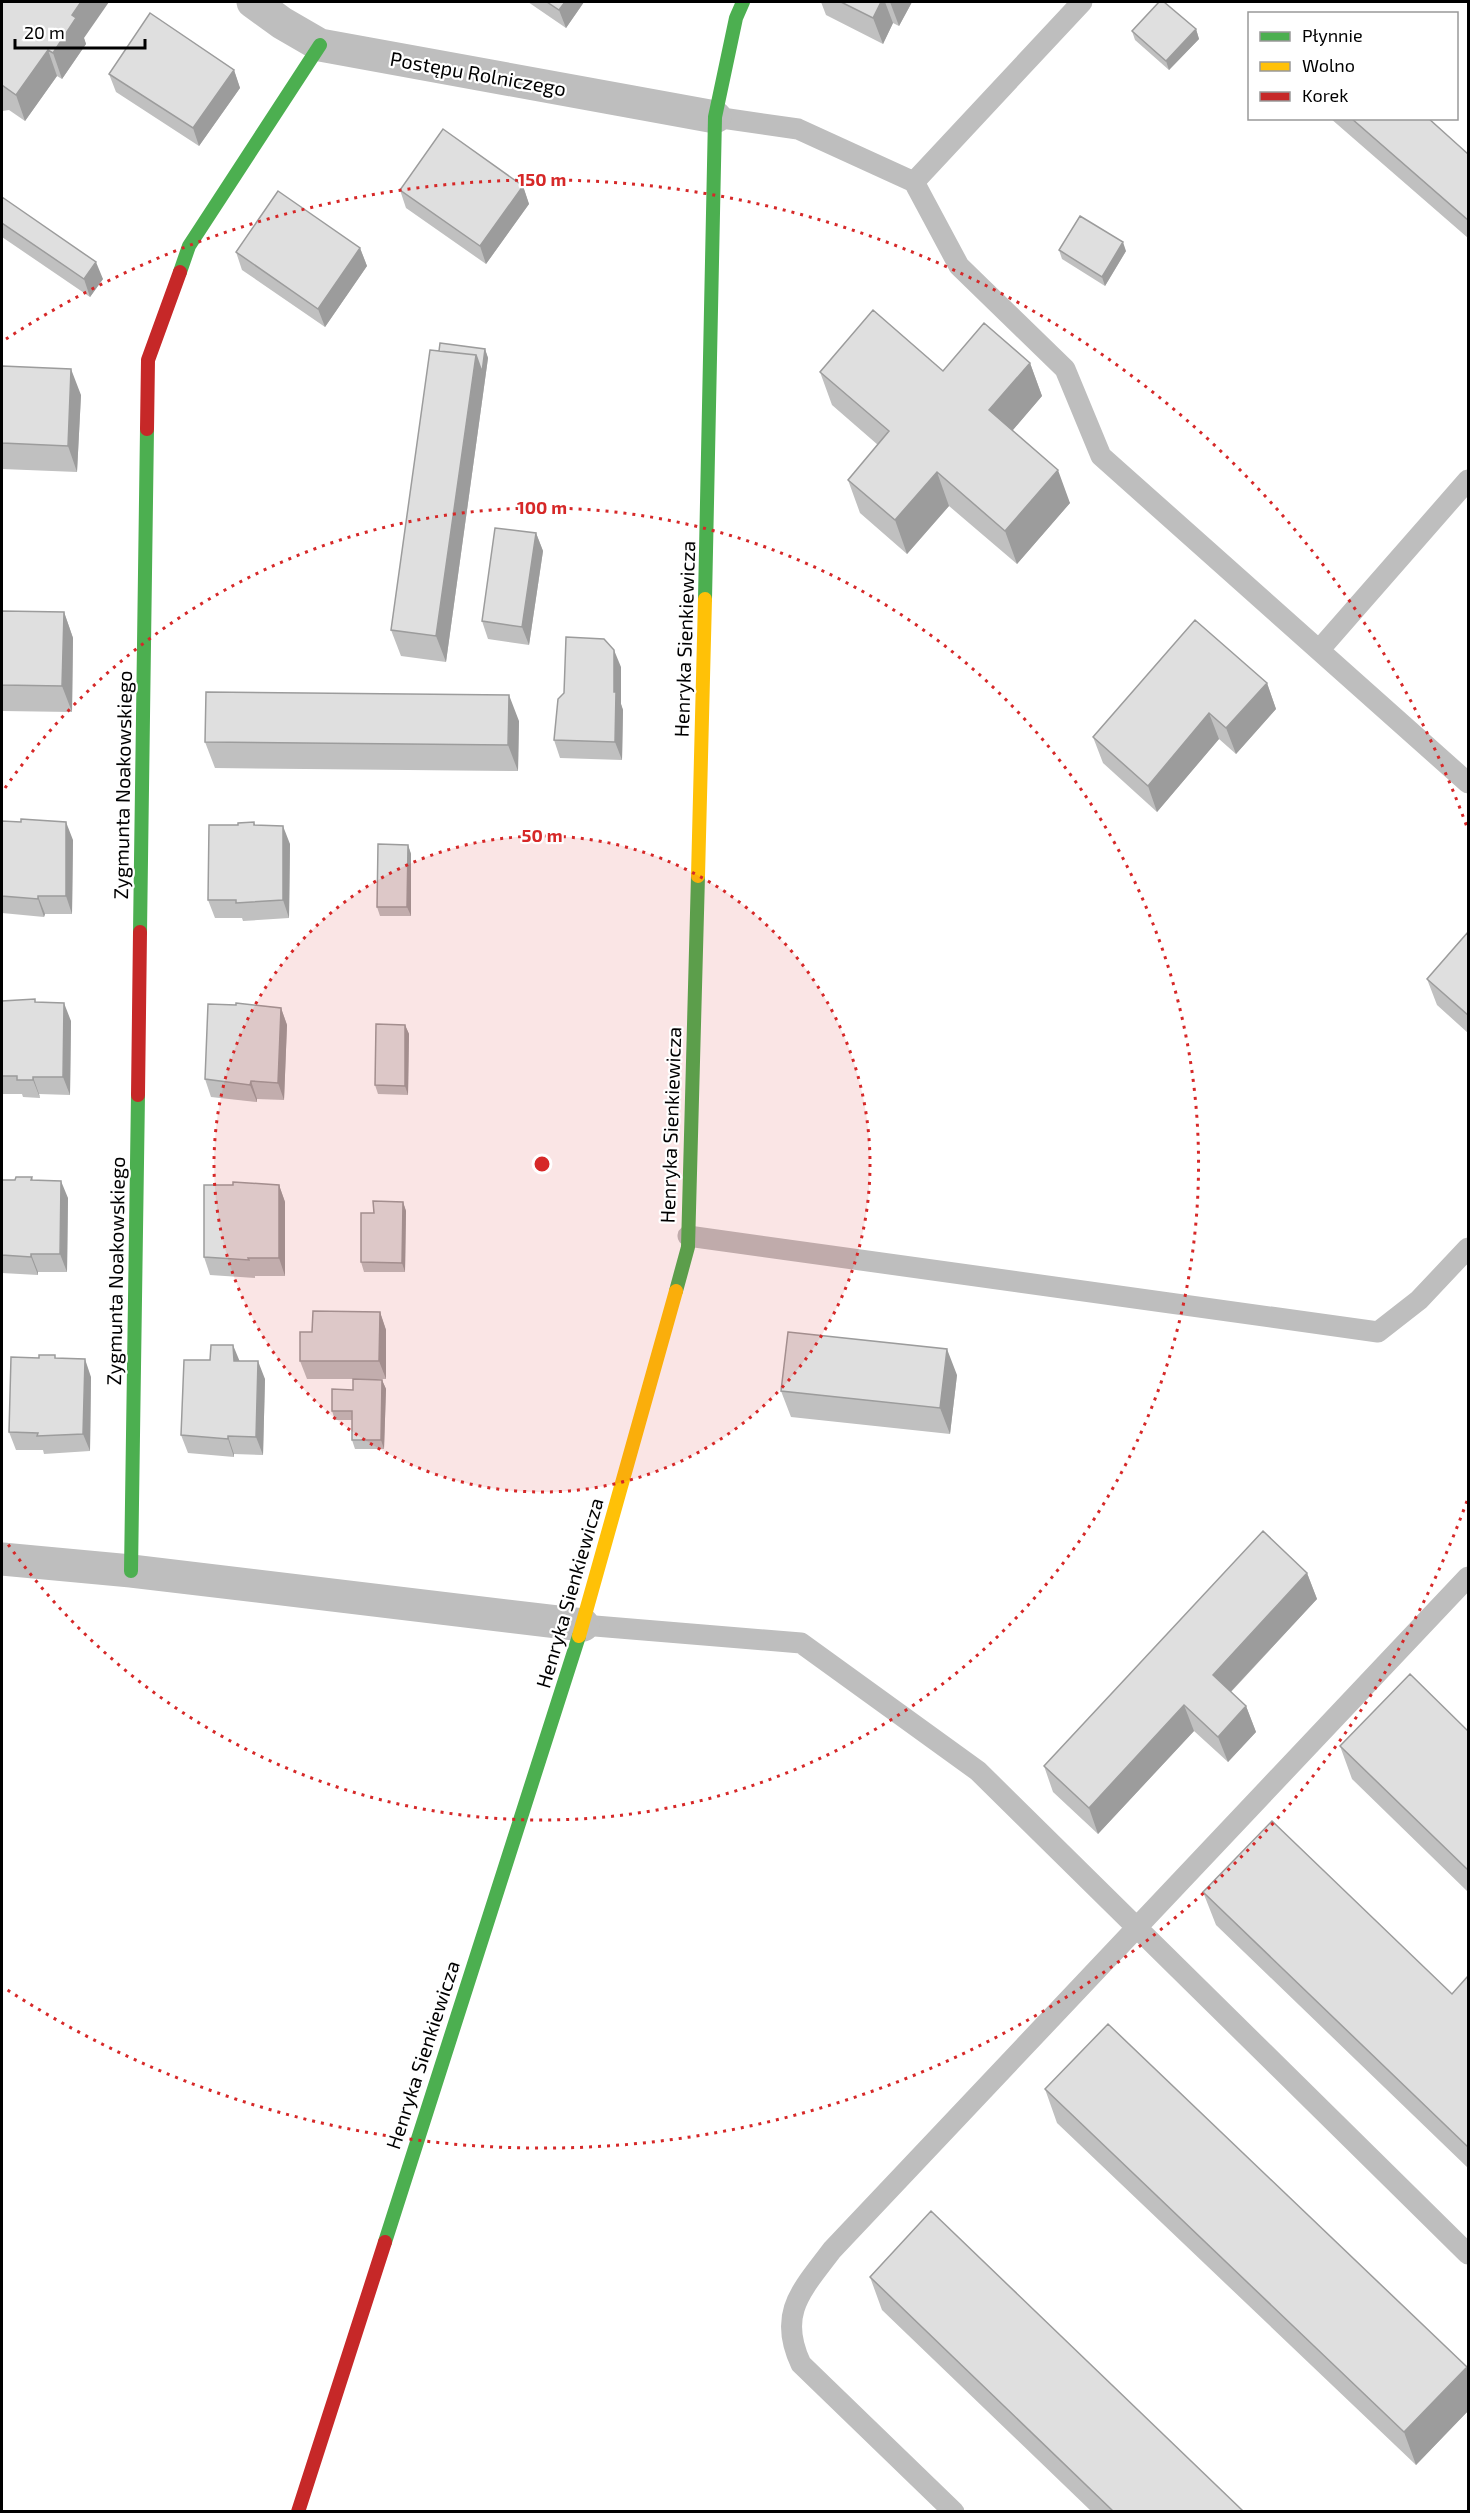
<svg xmlns="http://www.w3.org/2000/svg" width="1470" height="2513" viewBox="0 0 1470 2513" font-family="'Exo 2',sans-serif">
  <style>
    .lines { fill: none; stroke-linecap: round; stroke-linejoin: round }
    .lane { stroke: #bebebe; stroke-width: 21 }
    .street { stroke: #bebebe; stroke-width: 33 }
    .fast { stroke: #4caf50; stroke-width: 14 }
    .slow { stroke: #ffc107; stroke-width: 14 }
    .jam { stroke: #c62828; stroke-width: 14 }
    .wall { fill: #c0c0c0 }
    .shaded-wall { fill: #9c9c9c }
    .building { fill: #dfdfdf; stroke: #9c9c9c; stroke-width: 1.5 }
    .ring { fill: none; stroke: #d62828; stroke-width: 3; stroke-dasharray: 3 6 }
    .labels { text-anchor: middle; stroke-width: 4.5; stroke-linejoin: round; paint-order: stroke }
    .street-label { font-size: 20px; fill: #000; stroke: #fff }
    .centre { fill: #d62828; stroke: #fff; stroke-width: 3 }
    .ring-label { font-size: 18px; text-anchor: middle; font-weight: bold; fill: #d62828; stroke: #fff; stroke-width: 4.5; stroke-linejoin: round; paint-order: stroke }
  </style>
  <rect width="100%" height="100%" fill="#fff"/>
  <g class="lines">
    <path class="lane" d="M1082,2l-168,180 45,84 106,103 36,87 367,327
      M715,117l83,12 116,53
      M1320,649l148,-169
      M688,1236l690,96 41,-32 49,-52
      M583,1625l218,18 177,128 490,483
      M954,2512l-153,-148c-24,-51 1,-74 31,-114l636,-673"/>
    <path class="street" d="M253,2l29,21 38,22 395,72
      M2,1559l129,12 452,54"/>
    <path class="fast" d="M180,272l9,-26 131,-201
      M705,599l10,-482 21,-99 7,-16
      M140,932l7,-503
      M676,1291l12,-44 10,-371
      M131,1571l7,-476
      M385,2242l194,-606"/>
    <path class="slow" d="M698,876l7,-277
      M579,1636l97,-345"/>
    <path class="jam" d="M147,429l1,-69 32,-88
      M138,1095l2,-163
      M298,2512l87,-270"/>
  </g>
  <path class="wall" d="M2,2l82,36 2,6 -24,35 -5,-3 -32,45 -16,-11 -7,1z
    M528,2h56l-18,26z
    M821,2h91l-13,24 -6,-3 -10,21 -57,-29z
    M1196,29l3,10 -30,31 -34,-30 -3,-9z
    M234,70l6,18 -41,58 -83,-54 -7,-18z
    M1330,118h98l40,36v84z
    M523,186l6,18 -43,60 -80,-56 -6,-18z
    M2,197l101,82 -13,18 -88,-60z
    M360,248l7,18 -42,61 -83,-57 -6,-18z
    M1059,250l67,1 -21,35 -43,-27z
    M485,349l3,9 -42,304 -45,-6 -10,-26 48,-279z
    M1030,363l12,33 -30,35 58,72 -53,61 -68,-58 -42,48 -47,-41 -12,-33 30,-35 -46,-40 -12,-33 123,-1z
    M2,366l79,29 -4,77 -75,-3z
    M536,533l7,18 -14,94 -41,-6 -6,-18z
    M2,611l62,1 9,26 -1,74 -70,-1z
    M621,667v37l2,6 -1,50 -62,-2 -6,-18z
    M1267,683l9,26 -40,45 -17,-15 -62,73 -54,-49 -10,-26z
    M519,721l-1,50 -303,-3 -10,-26z
    M2,821l71,19 -1,74h-27l-1,3 -42,-4z
    M254,822l1,3 35,19 -1,74 -46,3 -1,-3h-27l-7,-18 30,-75z
    M408,845l3,9v62h-31l-3,-9z
    M1468,932v101l-31,-28 -10,-26z
    M2,1001l34,1 35,19 -1,74 -31,-1 1,4 -17,-1 -1,-3h-20z
    M281,1008l6,17 -3,75 -27,-1v3l-46,-5 -6,-18z
    M405,1025l4,9 -1,61 -30,-1 -3,-9z
    M32,1177l1,3 35,18 -1,74h-29v3l-36,-2v-93h13z
    M279,1185l6,17v74h-30v2l-45,-3 -6,-18z
    M403,1202l3,9 -1,61h-41l-3,-10 13,-49z
    M380,1312l6,18v49h-79l-7,-18 12,-29z
    M56,1358l35,19 -1,74 -46,3 -1,-4h-27l-7,-18z
    M239,1361l26,18 -2,76 -29,-1v3l-46,-4 -7,-18z
    M957,1375l-7,59 -159,-17 -10,-26z
    M382,1380l4,9 -2,60h-29l-3,-9v-20h-17l-3,-9 21,-21z
    M1307,1573l10,26 -86,93 15,14 10,26 -28,30 -34,-31 -96,103 -45,-42 -9,-26z
    M1468,1731v161l-116,-113 -12,-33z
    M1203,1892l249,102 16,-18v192l-252,-243z
    M1045,2089l422,278 1,4v40l-52,54 -359,-342z
    M870,2277l373,234h-152l-209,-201z"/>
  <path class="shaded-wall" d="M81,2h28l-25,36 2,6 -24,35 -9,-26 19,-38z
    M565,2h19l-18,26 -7,-18z
    M881,2h4l8,21 -10,21 -10,-26z
    M890,2h22l-13,24z
    M1196,29l3,10 -30,31 -3,-9z
    M48,50l9,26 -32,45 -9,-26z
    M234,70l6,18 -41,58 -6,-18z
    M523,186l6,18 -43,60 -6,-18z
    M1123,242l3,9 -21,35 -3,-9z
    M360,248l7,18 -42,61 -7,-18z
    M96,262l7,17 -13,18 -6,-18z
    M485,349l3,9 -42,304 -10,-26 40,-281z
    M1030,363l12,33 -41,48 -12,-34z
    M71,369l10,26 -4,77 -9,-26z
    M1058,470l12,33 -53,61 -12,-33z
    M937,472l12,34 -42,48 -12,-34z
    M536,533l7,18 -14,94 -7,-18z
    M64,612l9,26 -1,74 -10,-26z
    M614,650l7,17v37l2,6 -1,50 -7,-18 -1,-50z
    M1267,683l9,26 -40,45 -10,-26z
    M509,695l10,26 -1,50 -10,-26z
    M1209,713l10,26 -62,73 -9,-26z
    M66,822l7,18 -1,74 -6,-18z
    M283,826l7,18 -1,74 -6,-18z
    M408,845l3,9v62l-4,-9z
    M38,896l7,18 -1,3 -6,-18z
    M64,1003l7,18 -1,74 -7,-18z
    M281,1008l6,17 -3,75 -6,-17z
    M405,1025l4,9 -1,61 -3,-9z
    M33,1077l6,17 1,4 -7,-18z
    M251,1081l6,18v3l-7,-17z
    M61,1181l7,17 -1,74 -7,-18z
    M279,1185l6,17v74l-6,-18z
    M403,1202l3,9 -1,61 -3,-9z
    M31,1254l7,18v3l-7,-18z
    M380,1312l6,18v49l-7,-18z
    M233,1345l7,17 -6,-1z
    M947,1349l10,26 -7,59 -10,-26z
    M85,1359l6,18 -1,74 -7,-17z
    M258,1361l7,18 -2,76 -7,-18z
    M382,1380l4,9 -2,60 -3,-9z
    M228,1436l6,18v3l-6,-18z
    M1307,1573l10,26 -95,102 -9,-26z
    M1184,1705l10,26 -96,103 -9,-26z
    M1246,1706l10,26 -28,30 -10,-25z
    M1467,2367l1,4v40l-52,54 -12,-33z"/>
  <path class="building" d="M2,2h79l-9,13 4,3 -23,35 -5,-3 -32,45 -14,-10z
    M547,2h18l-6,8z
    M841,2h40l-8,16z
    M1159,2h5l32,27 -30,32 -34,-30z
    M150,13l84,57 -41,58 -84,-54z
    M1351,118h77l40,36v66z
    M443,129l80,57 -43,60 -80,-56z
    M278,191l82,57 -42,61 -82,-57z
    M2,197l94,65 -12,17 -82,-56z
    M1080,216l43,26 -21,35 -43,-27z
    M873,310l70,61 41,-48 46,40 -41,47 69,60 -53,61 -68,-59 -42,48 -47,-40 41,-49 -69,-59z
    M440,343l45,6 -3,23 -6,-17 -37,-4z
    M430,350l46,5 -40,281 -45,-6z
    M2,366l69,3 -3,77 -66,-3z
    M495,528l41,5 -14,94 -40,-6z
    M2,611l62,1 -2,74 -60,-1z
    M1195,620l72,63 -41,45 -17,-15 -61,73 -55,-49z
    M566,637l38,2 10,11v42h2l-1,50 -61,-2 4,-41 6,-6z
    M206,692l303,3 -1,50 -303,-3z
    M21,819l45,3v74h-28v3l-36,-3v-75l19,1z
    M254,822v3l29,1v74l-47,3v-3h-28l1,-75h29v-2z
    M378,844l30,1 -1,62h-30z
    M1468,932v83l-41,-36z
    M35,999v3l29,1 -1,74h-30v3h-16v-4h-15v-75z
    M236,1003l45,5 -3,75 -27,-2 -1,4 -45,-6 3,-75 28,1z
    M376,1024l29,1v61l-30,-1z
    M16,1177h16l-1,3 30,1 -1,73h-29v3l-29,-2v-75h13z
    M233,1182l46,3v73h-31l1,2 -45,-3v-72h29z
    M373,1201l30,1 -1,61 -41,-1v-49h13z
    M313,1311l67,1 -1,49h-79v-29h12z
    M788,1332l159,17 -7,59 -159,-17z
    M211,1345h22l1,16h24l-2,76 -28,-1v3l-47,-4 3,-75h26z
    M39,1355h16v3l30,1 -2,75 -46,2 1,-3 -29,-1 2,-75 28,1z
    M353,1379l29,1 -1,60h-29v-29h-20v-22l21,1z
    M1263,1531l44,42 -94,102 33,31 -28,31 -34,-32 -95,103 -45,-42z
    M1410,1674l58,57v139l-128,-124z
    M1272,1821l180,173 16,-18v171l-265,-255z
    M1108,2024l359,343 -63,65 -359,-343z
    M931,2211l312,300h-130l-243,-234z"/>
  <circle cx="542" cy="1164" r="328" fill="#d62828" fill-opacity=".12"/>
  <g class="ring">
    <circle cx="542" cy="1164" r="328"/>
    <path d="M5 788A656 656 0 1 1 5 1540"/>
    <path d="M1467 1501A984 984 0 0 1 6 1989M6 339A984 984 0 0 1 1467 827"/>
  </g>
  <g class="labels">
    <g class="street-label">
      <text transform="translate(478 74) rotate(10)" y="7">Postępu Rolniczego</text>
      <text transform="translate(685 639) rotate(-88)" y="7">Henryka Sienkiewicza</text>
      <text transform="translate(123 785) rotate(-89)" y="7">Zygmunta Noakowskiego</text>
      <text transform="translate(671 1125) rotate(-88)" y="7">Henryka Sienkiewicza</text>
      <text transform="translate(116 1271) rotate(-89)" y="7">Zygmunta Noakowskiego</text>
      <text transform="translate(570 1593) rotate(-74)" y="7">Henryka Sienkiewicza</text>
      <text transform="translate(423 2055) rotate(-72)" y="7">Henryka Sienkiewicza</text>
    </g>
  </g>
  <circle cx="542" cy="1164" r="9" class="centre"/>
  <g class="ring-label">
    <text x="542" y="186">150 m</text>
    <text x="542" y="514">100 m</text>
    <text x="542" y="842">50 m</text>
  </g>
  <rect width="1470" height="2513" fill="none" stroke="#000000" stroke-width="6"/>
  <rect x="1248" y="12" width="210" height="108" fill="#ffffff" stroke="#999999" stroke-width="1.5"/>
  <rect x="1260" y="32" width="30" height="9" fill="#4caf50" stroke="#999999" stroke-width="1.5"/>
  <text x="1302" y="42" font-size="18" fill="#000000">Płynnie</text>
  <rect x="1260" y="62" width="30" height="9" fill="#ffc107" stroke="#999999" stroke-width="1.5"/>
  <text x="1302" y="72" font-size="18" fill="#000000">Wolno</text>
  <rect x="1260" y="92" width="30" height="9" fill="#c62828" stroke="#999999" stroke-width="1.5"/>
  <text x="1302" y="102" font-size="18" fill="#000000">Korek</text>
  <path d="M15 39v9h130v-9" fill="none" stroke="#000000" stroke-width="3"/>
  <text x="24" y="39" font-size="18" fill="#000000" stroke="#ffffff" stroke-width="4.5" paint-order="stroke">20 m</text>
</svg>
